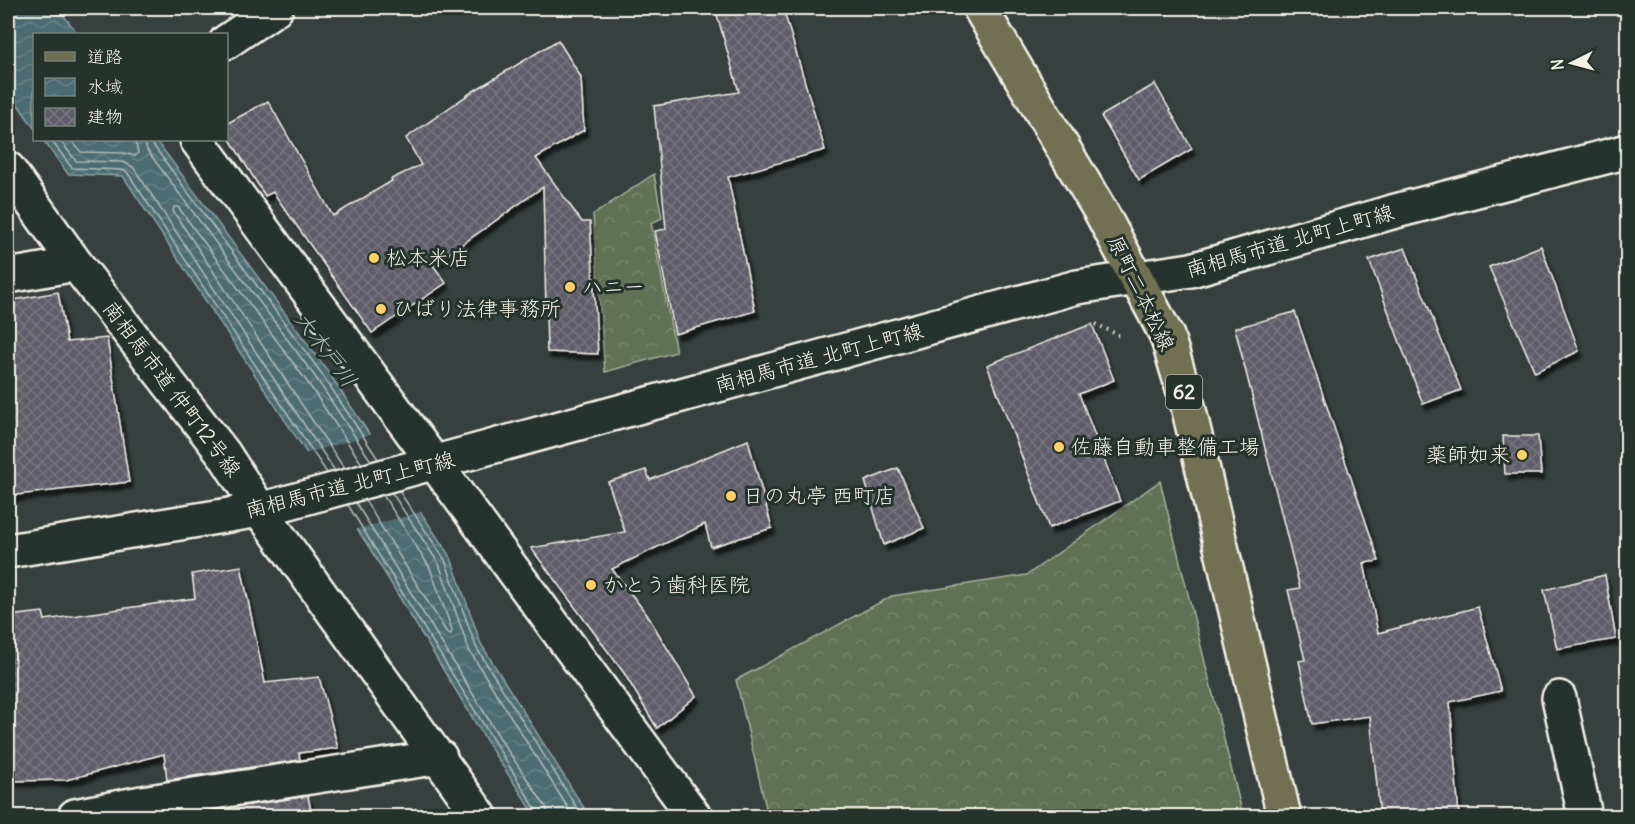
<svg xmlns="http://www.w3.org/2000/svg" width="1635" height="824" viewBox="0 0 1635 824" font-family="Delius,'Klee One',sans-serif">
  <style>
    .forest { fill: url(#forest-crowns); stroke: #aab19e; stroke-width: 1.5 }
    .water { fill: url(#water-waves); stroke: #8fa1a2; stroke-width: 1.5 }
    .pier { fill: #37403f }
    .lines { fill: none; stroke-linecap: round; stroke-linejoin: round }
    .shore { stroke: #b1bcb9; stroke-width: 1.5 }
    .building { fill: url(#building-cross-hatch); stroke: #f4f1e8; stroke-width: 1.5; filter: url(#shadow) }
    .street-casing { stroke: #f4f1e8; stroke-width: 38 }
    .secondary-casing { stroke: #f4f1e8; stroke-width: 38 }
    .primary-casing { stroke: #f4f1e8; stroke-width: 38 }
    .path { stroke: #f4f1e8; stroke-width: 4; stroke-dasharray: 1.5 4.5; stroke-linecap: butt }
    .street { stroke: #26332d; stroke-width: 33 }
    .secondary { stroke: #26332d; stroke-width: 33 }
    .primary { stroke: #716f52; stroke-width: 33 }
    .poi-dot { fill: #ffd166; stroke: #26332d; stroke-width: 2 }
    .labels { text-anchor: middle; stroke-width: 6; stroke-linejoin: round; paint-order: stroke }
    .shield { fill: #26332d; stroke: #b6b8b0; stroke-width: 1.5 }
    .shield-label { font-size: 20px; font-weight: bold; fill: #f4f1e8 }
    .street-label { font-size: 21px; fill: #f4f1e8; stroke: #26332d }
    .poi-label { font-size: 21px; fill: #f4f1e8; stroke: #26332d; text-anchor: start }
    .water-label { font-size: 22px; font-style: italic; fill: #b1bcb9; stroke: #26332d }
  </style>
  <defs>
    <pattern id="forest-crowns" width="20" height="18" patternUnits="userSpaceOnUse" patternTransform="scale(1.5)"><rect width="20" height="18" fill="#607154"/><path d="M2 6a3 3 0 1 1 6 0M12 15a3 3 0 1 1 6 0" fill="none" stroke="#77866d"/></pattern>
    <pattern id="water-waves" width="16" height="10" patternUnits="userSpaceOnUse" patternTransform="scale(1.5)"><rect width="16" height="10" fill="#4c6c73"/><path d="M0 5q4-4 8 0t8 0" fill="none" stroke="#668187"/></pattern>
    <pattern id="building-cross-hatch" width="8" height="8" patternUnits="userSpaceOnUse" patternTransform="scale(1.5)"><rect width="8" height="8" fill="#5f5d68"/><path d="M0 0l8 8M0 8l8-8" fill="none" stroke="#77757e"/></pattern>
    <filter id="shadow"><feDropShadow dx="3.5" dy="6" stdDeviation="1.5" flood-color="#0009"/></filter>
  </defs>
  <rect width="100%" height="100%" fill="#37403f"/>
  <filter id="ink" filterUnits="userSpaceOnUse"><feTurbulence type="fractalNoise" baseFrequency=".0167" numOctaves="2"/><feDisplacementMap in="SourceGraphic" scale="12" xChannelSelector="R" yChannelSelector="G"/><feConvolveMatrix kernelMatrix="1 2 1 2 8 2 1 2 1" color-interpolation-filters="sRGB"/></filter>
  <g filter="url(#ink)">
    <path class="forest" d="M654,174l8,44 -11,5 25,129 -71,20 -12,-157z
      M1160,481l83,335h-475l-32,-136 156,-84 135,-21z"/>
    <path class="water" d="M8,8h50l20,26h-44v94l-26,-38z
      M43,140h113l171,230 124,188 30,86 108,172h-53l-41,-61 -126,-208 -246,-371 -55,-2z"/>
    <path class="pier" d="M373,434l51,77 -70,19 -50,-76z"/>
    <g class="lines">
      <path class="shore" d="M51,140l21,28 50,2 5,2 200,301
        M60,140l16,21 47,1 10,5 202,304
        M71,140l10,12 43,1 11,3 3,-3 -3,-13
        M144,140l3,10 169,228 55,83
        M151,140l2,5 169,229 56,85
        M344,468l-171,-257 1,-4h4l130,176 54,81
        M399,491l46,69 31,87 106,169
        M392,493l47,71 30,86 104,166
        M365,500l82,133 4,1 1,-4 -22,-62 -47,-73
        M356,503l150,245 40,59 2,9
        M348,505l192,311"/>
    </g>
    <path class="building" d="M715,8h68l42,142 -97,27 27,134 -80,23 -20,-103 11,-2 -12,-123 85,-14z
      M558,40l23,37 3,53 -48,28 46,64h8l8,132 -51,-2 -4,-165 -110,78 13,18 -74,50 -99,-141 -8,4 -39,-63v-9l42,-23 65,115 59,-35 -1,-2 30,-14 -15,-27 66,-46z
      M1155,84l37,65 -53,31 -38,-64z
      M1541,246l38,105 -44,21 -46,-105z
      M1405,248l56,142 -38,14 -54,-144z
      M58,292l9,50 40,-4 22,144 -121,14v-195z
      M1295,312l84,249 -15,2 14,70 100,-26 23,84 -51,11 9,114h-79l-10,-100 -58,8 -13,-63 6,-1 -17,-70 12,-2 -65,-260z
      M1092,324l22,56 -35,14 41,107 -71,27 -62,-163z
      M1503,436h35l3,38h-36z
      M748,440l24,88 -61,19 -6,-23 -93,45 36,47 48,80 -39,32 -33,-55 -93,-125 94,-16 -17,-50 38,-12 4,10z
      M898,468l26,60 -40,17 -19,-64z
      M241,566l24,117 54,-6 19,71 -39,5 1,7 -133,20 -3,-26 -98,26 -58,1v-165l35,-4 2,8 150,-22 -3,-24z
      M1605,575l11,64 -59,10 -13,-59z
      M308,796l4,20h-135z"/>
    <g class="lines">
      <defs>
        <path id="street" d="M226,42l50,-34
          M197,140l497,676
          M8,169l68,95 148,190 36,56 220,306
          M8,276l68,-12
          M1559,698l26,118
          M75,816l67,-13 298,-46"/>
        <path id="secondary" d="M8,551l252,-41 817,-223 114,-17 201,-58 236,-61"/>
        <path id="primary" d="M980,8l121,204 66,124 21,70 96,410"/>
      </defs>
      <use href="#street" class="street-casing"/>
      <use href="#secondary" class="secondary-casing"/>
      <use href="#primary" class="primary-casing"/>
      <path class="path" d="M1096,324l26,13"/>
      <use href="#street" class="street"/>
      <use href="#secondary" class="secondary"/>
      <use href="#primary" class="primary"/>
    </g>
  </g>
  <g class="poi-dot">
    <circle cx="374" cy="258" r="6"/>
    <circle cx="570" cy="287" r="6"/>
    <circle cx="381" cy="309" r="6"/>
    <circle cx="1059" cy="447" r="6"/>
    <circle cx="1522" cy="455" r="6"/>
    <circle cx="731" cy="496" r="6"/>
    <circle cx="591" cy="585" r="6"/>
  </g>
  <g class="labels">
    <rect class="shield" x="1166" y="375" width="36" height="34" rx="4.5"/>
    <g class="shield-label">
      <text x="1184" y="399">62</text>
    </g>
    <g class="street-label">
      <text transform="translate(1290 241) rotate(-16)" y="7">南相馬市道 北町上町線</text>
      <text transform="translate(1141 293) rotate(64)" y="7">原町二本松線</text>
      <text transform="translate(819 358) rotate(-15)" y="7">南相馬市道 北町上町線</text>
      <text transform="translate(172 389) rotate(53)" y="7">南相馬市道 仲町12号線</text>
      <text transform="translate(350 485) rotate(-14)" y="7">南相馬市道 北町上町線</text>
    </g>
    <g class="poi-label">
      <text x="386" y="265">松本米店</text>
      <text x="582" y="294">ハニー</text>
      <text x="393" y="316">ひばり法律事務所</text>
      <text x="1071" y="454">佐藤自動車整備工場</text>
      <text x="1510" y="462" text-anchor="end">薬師如来</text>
      <text x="743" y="503">日の丸亭 西町店</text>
      <text x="603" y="592">かとう歯科医院</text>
    </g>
    <g class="water-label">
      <text transform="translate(326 349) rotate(53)" y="8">大木戸川</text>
    </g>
  </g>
  <rect width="1635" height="824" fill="none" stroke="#26332d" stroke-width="30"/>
  <rect x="15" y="15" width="1605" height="794" fill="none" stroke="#f4f1e8" stroke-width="2" filter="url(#ink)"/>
  <rect x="33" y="33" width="195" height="108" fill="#26332d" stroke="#787f78" stroke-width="1.5"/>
  <rect x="45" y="52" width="30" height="9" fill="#716f52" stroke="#787f78" stroke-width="1.5"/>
  <text x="87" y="63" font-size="18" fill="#f4f1e8">道路</text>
  <rect x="45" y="78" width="30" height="18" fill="url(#water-waves)" stroke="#787f78" stroke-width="1.5"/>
  <text x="87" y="93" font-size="18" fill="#f4f1e8">水域</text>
  <rect x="45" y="108" width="30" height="18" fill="url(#building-cross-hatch)" stroke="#787f78" stroke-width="1.5"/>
  <text x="87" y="123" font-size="18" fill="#f4f1e8">建物</text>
  <g transform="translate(1572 63) rotate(264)" stroke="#26332d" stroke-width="4.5" paint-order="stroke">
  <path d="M0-4.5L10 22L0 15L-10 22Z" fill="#f4f1e8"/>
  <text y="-9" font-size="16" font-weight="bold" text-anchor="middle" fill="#f4f1e8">N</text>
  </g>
</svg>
